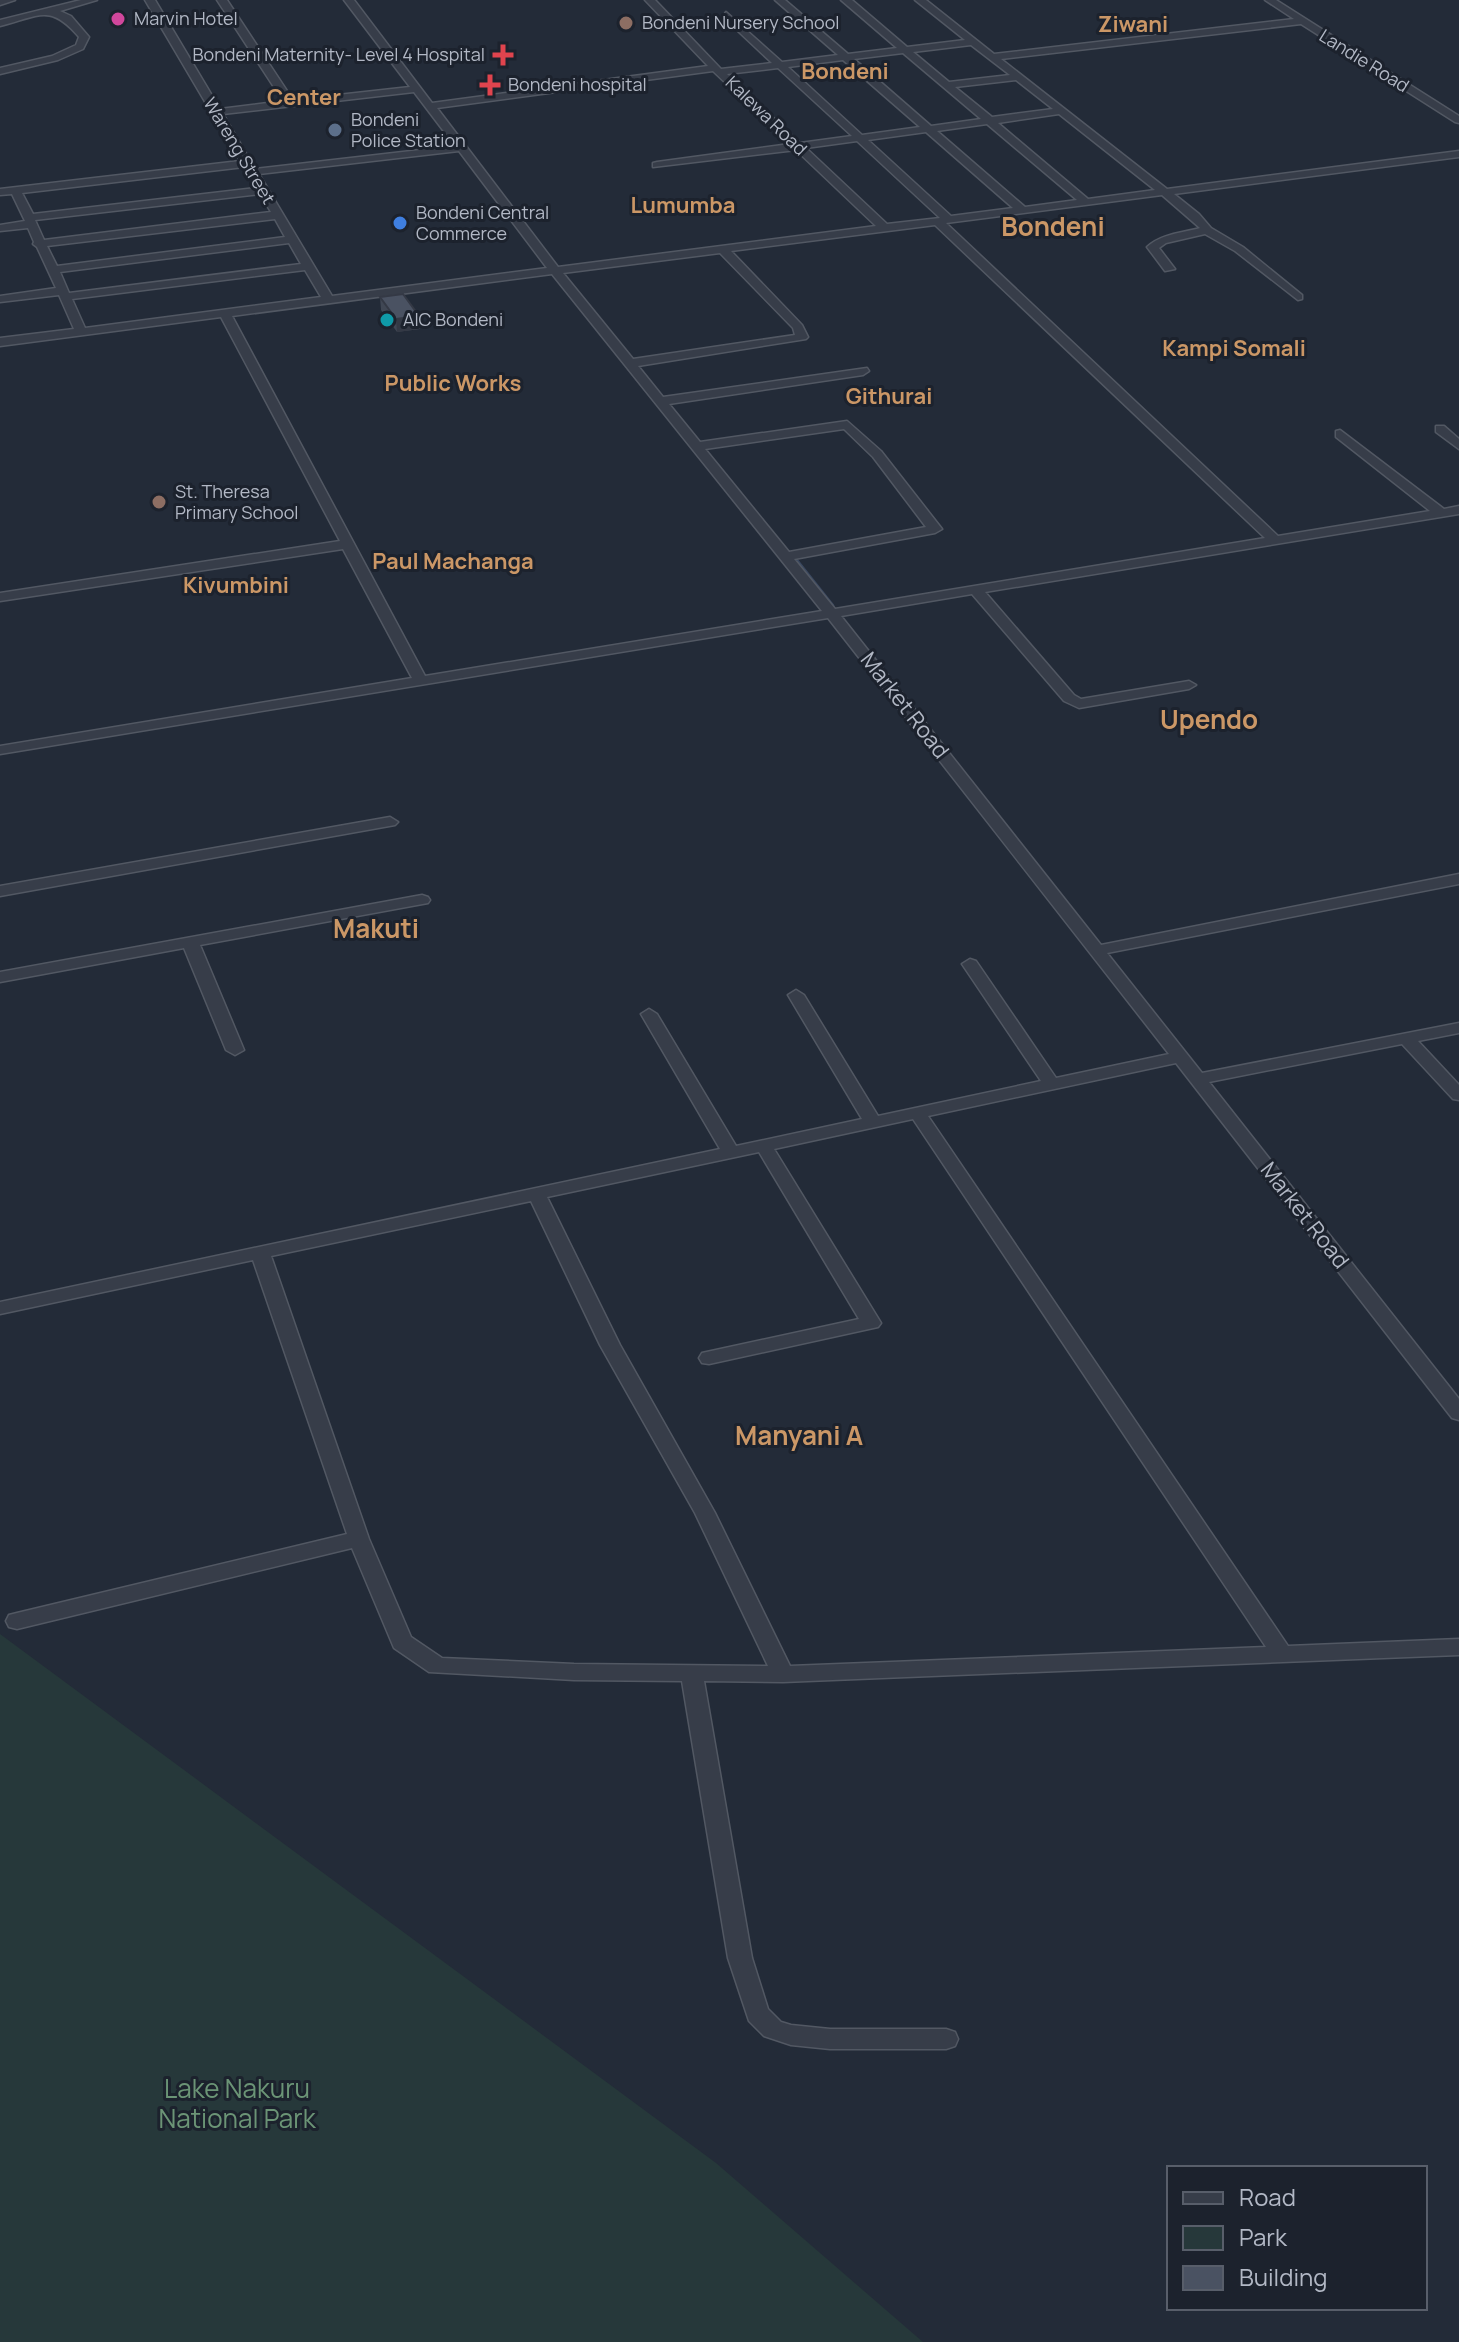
<svg xmlns="http://www.w3.org/2000/svg" width="1459" height="2342" viewBox="0 0 1459 2342" font-family="Manrope,sans-serif">
  <style>
    .green { fill: #26383a }
    .lines { fill: none; stroke-linecap: round; stroke-linejoin: round }
    .stream { stroke: #3a4860; stroke-width: 5 }
    .minor-casing { stroke: #525863; stroke-width: 3 }
    .minor { fill: #373d49; fill-rule: evenodd }
    .wall { fill: #404754 }
    .shaded-wall { fill: #343945 }
    .building { fill: #4a5262; stroke: #343945; stroke-width: 2 }
    .hotel-dot { fill: #d1479c; stroke: #1c222d; stroke-width: 3 }
    .education-dot { fill: #8d6e63; stroke: #1c222d; stroke-width: 3 }
    .health-dot { fill: #e0444e; stroke: #1c222d; stroke-width: 3 }
    .service-dot { fill: #5c6f8a; stroke: #1c222d; stroke-width: 3 }
    .shop-dot { fill: #3f7fe0; stroke: #1c222d; stroke-width: 3 }
    .culture-dot { fill: #0f9aa8; stroke: #1c222d; stroke-width: 3 }
    .labels { text-anchor: middle; stroke-width: 6; stroke-linejoin: round; paint-order: stroke }
    .far-poi-label { font-size: 18px; fill: #b2b8c5; stroke: #1c222d; text-anchor: start }
    .far-street-label { font-size: 18px; fill: #b2b8c5; stroke: #1c222d }
    .far-quarter-label { font-size: 22px; font-weight: bold; fill: #cb9766; stroke: #1c222d }
    .street-label { font-size: 22px; fill: #b2b8c5; stroke: #1c222d }
    .far-district-label { font-size: 26px; font-weight: bold; fill: #cb9766; stroke: #1c222d }
    .quarter-label { font-size: 26px; font-weight: bold; fill: #cb9766; stroke: #1c222d }
    .near-park-label { font-size: 26px; fill: #6b9476; stroke: #1c222d }
  </style>
  <rect width="100%" height="100%" fill="#232b38"/>
  <path class="green" d="M0,1634l716,529 207,179h-923z"/>
  <g class="lines">
    <path class="stream" d="M793,557l39,49"/>
    <defs>
      <path id="minor" d="M0,0h15l-15,5z
        M81,0h16l-37,11 11,5 18,21 -6,12 -25,11 -58,14v-6l52,-12 24,-11 3,-8c-29,-34 -40,-21 -79,-11v-6z
        M145,0h10l65,109 63,-8 -66,-101h10l66,100 117,-13 -66,-87h10l78,103 276,-37 -63,-66h10l66,69 51,-6 -49,-46 3,-5 56,50 56,-7 -63,-55h10l63,54 49,-6 -56,-48h11l55,47 58,-7 -50,-40h11l68,54 300,-35 -29,-19h11l183,116v7l-4,-1 -154,-98 -300,35 166,130 292,-38v6l-285,37 25,20 12,14 32,19 59,48v4l-4,1 -63,-49 -30,-17 -39,9 -7,5 16,21 -10,2 -18,-24c14,-13 35,-14 53,-19l-38,-33 -216,28 332,313 152,-25 -94,-74v-6l4,-1 104,79 15,-3v8l-474,78 89,103 7,4 108,-18 7,4 -7,4 -110,19 -15,-7 -92,-107 -131,22 260,329 358,-71v10l-352,69 95,120 257,-50v10l-41,8 41,44v15l-6,-1 -51,-55 -193,38 250,317v21l-7,-2 -276,-355 -248,53 360,530 171,-7v16l-676,27 -79,-1 48,277 16,51 13,13 10,3 39,4h116l9,3 3,7 -3,7 -9,3h-116l-39,-4 -27,-9 -15,-15 -21,-63 -46,-277 -108,-1 -145,-8 -35,-24 -42,-100 -335,81 -8,-2 -3,-6 3,-6 8,-2 330,-79 -94,-274 -253,54v-12l720,-153 -79,-135 8,-5 8,5 79,132 126,-27 -74,-124 8,-5 8,5 74,121 163,-35 -79,-117 8,-5 6,2 80,117 113,-24 -341,-436 -828,136v-8l412,-68 -69,-129 -343,52v-8l340,-52 -119,-224 -221,29v-8l74,-9 -15,-34 -59,7v-6l56,-8 -19,-41 -4,-3 1,-2 -6,-14 -28,3v-6l25,-4 -13,-27 -12,1v-6l240,-28zM971,45l39,30 -61,7 -36,-30zM903,53l78,66 -50,7 -77,-67zM843,60l77,67 -58,8 -74,-68zM778,68l74,68 -52,7 -73,-69zM713,71l77,73 -133,18 -4,1v4l143,-17 80,76 -318,41 -121,-159zM1016,80l37,29 -61,8 -37,-30zM414,92l41,54 -200,23 -32,-55zM1059,114l96,76 -67,9 -90,-76zM987,124l90,76 -52,7 -88,-76zM926,132l87,76 -62,8 -83,-76zM857,141l83,77 -53,6 -81,-76zM459,151l88,117 -215,28 -73,-122zM244,167l12,21 -223,26 -11,-21zM260,194l11,18 -227,28 -9,-20zM275,219l10,18 -228,29 -10,-20zM935,225l330,313 -430,71 -41,-50 141,-26 7,-4 -61,-78 -34,-30 -147,21 -31,-38 194,-29 6,-4 -2,-3 -204,29 -25,-31 168,-27 2,-2 -6,-12 -71,-74zM289,243l12,21 -232,29 -9,-21zM720,253l73,75 2,7 -162,24 -70,-86zM305,270l16,27 -236,31 -13,-29zM552,274l270,337 -397,65 -193,-360zM844,429l29,28 53,70 -137,25 -84,-103zM913,1119l353,528 -476,19 -75,-153 -95,-168 -73,-148 212,-45 100,167 -157,34 -3,5 3,5 7,1 169,-37 3,-4 -107,-174zM531,1201l69,144 95,168 73,153 -194,-2 -132,-6 -31,-21 -42,-98 -98,-283z
        M1436,426h8l15,13v10l-23,-17z
        M390,817l8,5 -3,3 -395,71v-10z
        M422,895l6,2 2,3 -2,3 -228,42 44,105 -9,5 -9,-5 -42,-102 -184,34v-10z"/>
    </defs>
    <use href="#minor" class="minor-casing"/>
    <use href="#minor" class="minor"/>
  </g>
  <path class="wall" d="M380,297l39,19 1,13 -23,3 -16,-22z"/>
  <path class="shaded-wall" d="M419,316l1,13 -23,3 -1,-13z"/>
  <path class="building" d="M403,294l16,22 -23,3 -16,-22z"/>
  <circle class="hotel-dot" cx="118" cy="19" r="8"/>
  <g class="education-dot">
    <circle cx="626" cy="23" r="8"/>
    <circle cx="159" cy="502" r="8"/>
  </g>
  <g class="health-dot">
    <path d="M499 43h8v8h8v8h-8v8h-8v-8h-8v-8h8z"/>
    <path d="M486 73h8v8h8v8h-8v8h-8v-8h-8v-8h8z"/>
  </g>
  <circle class="service-dot" cx="335" cy="130" r="8"/>
  <circle class="shop-dot" cx="400" cy="223" r="8"/>
  <circle class="culture-dot" cx="387" cy="320" r="8"/>
  <g class="labels">
    <g class="far-poi-label">
      <text x="134" y="25">Marvin Hotel</text>
      <text x="642" y="29">Bondeni Nursery School</text>
      <text x="485" y="61" text-anchor="end">Bondeni Maternity- Level 4 Hospital</text>
      <text x="508" y="91">Bondeni hospital</text>
      <text x="351" y="126">Bondeni<tspan x="351" dy="21">Police Station</tspan></text>
      <text x="416" y="219">Bondeni Central<tspan x="416" dy="21">Commerce</tspan></text>
      <text x="403" y="326">AIC Bondeni</text>
      <text x="175" y="498">St. Theresa<tspan x="175" dy="21">Primary School</tspan></text>
    </g>
    <g class="far-street-label">
      <text transform="translate(1364 61) rotate(32)" y="6">Landie Road</text>
      <text transform="translate(766 116) rotate(44)" y="6">Kalewa Road</text>
      <text transform="translate(239 151) rotate(59)" y="6">Wareng Street</text>
    </g>
    <g class="far-quarter-label">
      <text x="1133" y="32">Ziwani</text>
      <text x="845" y="79">Bondeni</text>
      <text x="304" y="105">Center</text>
      <text x="683" y="213">Lumumba</text>
      <text x="1234" y="356">Kampi Somali</text>
      <text x="453" y="391">Public Works</text>
      <text x="889" y="404">Githurai</text>
      <text x="453" y="569">Paul Machanga</text>
      <text x="236" y="593">Kivumbini</text>
    </g>
    <g class="street-label">
      <text transform="translate(905 705) rotate(52)" y="8">Market Road</text>
      <text transform="translate(1305 1215) rotate(52)" y="8">Market Road</text>
    </g>
    <g class="far-district-label">
      <text x="1053" y="236">Bondeni</text>
    </g>
    <g class="quarter-label">
      <text x="1209" y="729">Upendo</text>
      <text x="376" y="938">Makuti</text>
      <text x="799" y="1445">Manyani A</text>
    </g>
    <g class="near-park-label">
      <text x="237" y="2098">Lake Nakuru<tspan x="237" dy="30">National Park</tspan></text>
    </g>
  </g>
  <rect x="1167" y="2166" width="260" height="144" fill="#1c222d" stroke="#585e6a" stroke-width="2"/>
  <rect x="1183" y="2192" width="40" height="12" fill="#373d49" stroke="#585e6a" stroke-width="2"/>
  <text x="1239" y="2206" font-size="24" fill="#b2b8c5">Road</text>
  <rect x="1183" y="2226" width="40" height="24" fill="#26383a" stroke="#585e6a" stroke-width="2"/>
  <text x="1239" y="2246" font-size="24" fill="#b2b8c5">Park</text>
  <rect x="1183" y="2266" width="40" height="24" fill="#4a5262" stroke="#585e6a" stroke-width="2"/>
  <text x="1239" y="2286" font-size="24" fill="#b2b8c5">Building</text>
</svg>
